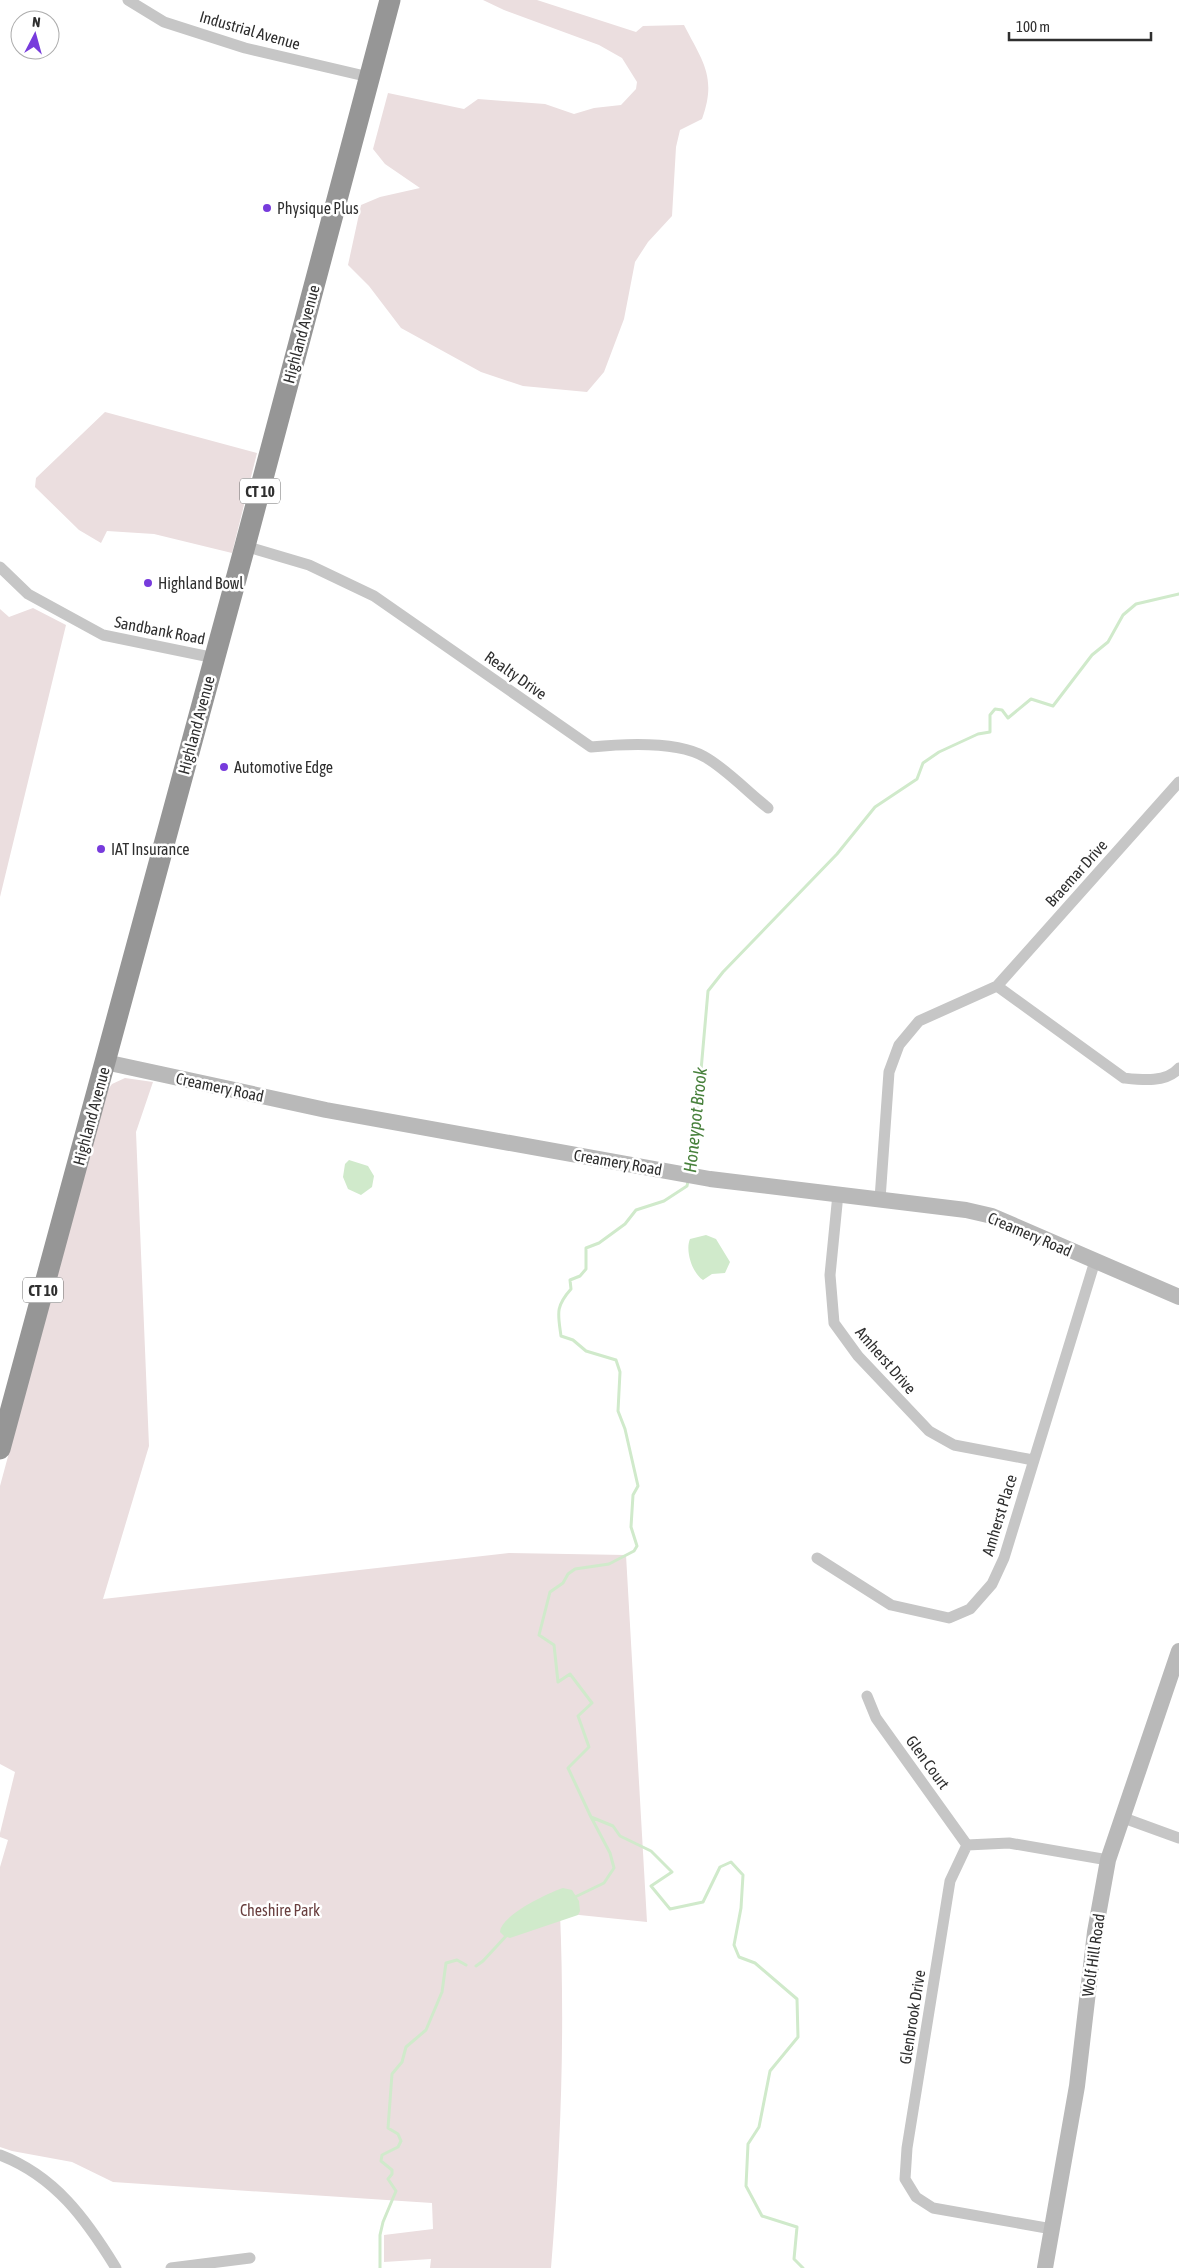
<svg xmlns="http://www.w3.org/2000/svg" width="1179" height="2268" viewBox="0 0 1179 2268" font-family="'Asap Condensed',sans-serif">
  <rect width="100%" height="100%" fill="#fff"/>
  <path fill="#ebdedf" d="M483,0H537L636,32L643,26L684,25C703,62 717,77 702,119L680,130L676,147L672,216L648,242L635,262L624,319L604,372L587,392L523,386L481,372L401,328L369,286L348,265L361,205L380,197L420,188L385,164L373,149L388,93L464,109L478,99L545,104L574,114L594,108L621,105L636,89L637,82L622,58L599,45L504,10Z
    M105,412L257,453L232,553L154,534L107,531L101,543L79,530L35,487L36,478Z
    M33,608L66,625L0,897V609L9,617Z
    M125,1078L153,1082L136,1132L149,1446L103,1599L509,1553L626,1555L647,1922L560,1913C565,2031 561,2150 551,2268H430L431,2259L384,2262V2235L433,2229L432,2203L113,2182L72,2162L12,2151L0,2147V1867L8,1840L0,1837V1833L15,1772L0,1764V1486L107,1091L112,1084Z"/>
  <path fill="#d0eacb" d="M349,1160L368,1166L374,1176L372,1187L361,1195L348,1189L343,1177L345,1164Z
    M706,1235L716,1239L730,1262L725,1273L712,1274L703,1280C692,1273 685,1250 690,1239Z
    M563,1888L572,1890L579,1901L580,1911L578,1915L510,1938L504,1936L500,1932C501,1915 548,1893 563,1888Z"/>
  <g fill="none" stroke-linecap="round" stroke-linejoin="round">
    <path stroke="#d0eacb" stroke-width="3" d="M690,1170L694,1150L708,991L723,972L837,854L875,807L917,779L923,763L939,752L978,734L990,732V715L995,709L1002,710L1008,718L1031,699L1053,706L1092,655L1108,642L1123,615L1136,604L1179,594
      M688,1181L687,1186L664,1201L636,1210L625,1224L599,1243L586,1248V1269L580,1276L570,1280L571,1289C555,1307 558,1314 561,1336L573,1340L586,1351L616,1360L620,1372L618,1411L625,1429L638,1486L633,1495L631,1527L637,1546L634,1551L609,1564L575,1569L568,1574L563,1583L550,1592L539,1635L554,1645L558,1682L570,1674L592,1703L578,1716L589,1747L568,1768L591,1817L613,1826L620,1836L651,1851L672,1872L651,1886L670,1909L703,1902L720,1867L731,1862L743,1875L741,1908L734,1945L739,1957L755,1963L797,1999L798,2037L770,2071L759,2127L748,2144L746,2186L762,2216L797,2227L794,2259L803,2268
      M573,1898L604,1883L614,1868L610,1853L591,1817
      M476,1966L483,1961L507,1935
      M380,2268V2235L383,2222L396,2191L388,2179L392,2174V2170L381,2161L382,2155L398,2147L401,2141L398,2134L388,2128L392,2074L402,2062L406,2047L426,2030L442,1992L446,1963L457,1960L466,1965"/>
    <path stroke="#c6c6c6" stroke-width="11" d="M128,0L164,22L245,48L369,77
      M245,546L309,565L374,596L591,747C622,744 678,741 705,757C725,768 749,793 768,808
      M0,567L28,594L103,635L215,658
      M1179,782L997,986L1124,1078C1142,1080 1166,1083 1179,1068
      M838,1194L830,1275L834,1323L858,1356L929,1431L954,1445L1033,1460
      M880,1199L889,1072L899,1045L919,1021L997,986
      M817,1558L891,1605L949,1618L970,1609L992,1584L1004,1558L1095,1261
      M867,1696L876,1718L967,1845
      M1121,1817L1179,1838
      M967,1845L950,1881L907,2148L905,2179L916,2197L933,2208L1052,2229
      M967,1845L1009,1843L1108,1860
      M0,2155C55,2176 86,2219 116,2268
      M171,2268L250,2258"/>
    <path stroke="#b9b9b9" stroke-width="16" d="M105,1062L326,1110L710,1179L966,1210L992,1216L1179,1297
      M1045,2268L1077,2086L1095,1932L1108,1860L1179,1651"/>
    <path stroke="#969696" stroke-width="21" d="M0,1449L245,546L390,0"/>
  </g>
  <g fill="#773bdc" stroke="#fff" stroke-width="2">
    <circle cx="267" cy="208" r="5"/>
    <circle cx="148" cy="583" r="5"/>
    <circle cx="224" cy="767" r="5"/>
    <circle cx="101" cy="849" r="5"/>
  </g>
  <g text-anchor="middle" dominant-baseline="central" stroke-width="5" stroke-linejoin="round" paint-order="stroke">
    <g fill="#fff" stroke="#6d6d6d" stroke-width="1">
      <rect x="240" y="478.5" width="40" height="25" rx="4"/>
      <rect x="23" y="1277.5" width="40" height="25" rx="4"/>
    </g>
    <g font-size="15" font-weight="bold" fill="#2f2f2f">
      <text x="260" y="491">CT 10</text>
      <text x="43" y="1290">CT 10</text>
    </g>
    <g font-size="16" fill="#2f2f2f" stroke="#fff">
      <text transform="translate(250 30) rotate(16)">Industrial Avenue</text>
      <text transform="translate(301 334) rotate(-75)">Highland Avenue</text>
      <text transform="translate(160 630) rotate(11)">Sandbank Road</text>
      <text transform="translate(516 675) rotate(35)">Realty Drive</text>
      <text transform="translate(196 725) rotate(-75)">Highland Avenue</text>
      <text transform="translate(1076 873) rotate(-48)">Braemar Drive</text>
      <text transform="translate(220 1087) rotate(12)">Creamery Road</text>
      <text transform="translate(91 1116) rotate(-75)">Highland Avenue</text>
      <text transform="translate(618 1162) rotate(10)">Creamery Road</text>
      <text transform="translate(1030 1234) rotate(23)">Creamery Road</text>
      <text transform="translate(886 1360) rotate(49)">Amherst Drive</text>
      <text transform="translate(999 1515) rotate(-73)">Amherst Place</text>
      <text transform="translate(928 1762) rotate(54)">Glen Court</text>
      <text transform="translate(1093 1955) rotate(-82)">Wolf Hill Road</text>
      <text transform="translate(912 2017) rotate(-81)">Glenbrook Drive</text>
    </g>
    <g font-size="16" fill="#2f2f2f" stroke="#fff" text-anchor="start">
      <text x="277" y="208">Physique Plus</text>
      <text x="158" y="583">Highland Bowl</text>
      <text x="234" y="767">Automotive Edge</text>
      <text x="111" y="849">IAT Insurance</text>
    </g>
    <g font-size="16" fill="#693f3f" stroke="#fff">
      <text x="280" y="1910">Cheshire Park</text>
    </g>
    <g font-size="18" font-style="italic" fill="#48813c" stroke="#fff">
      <text transform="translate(695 1120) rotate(-84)">Honeypot Brook</text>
    </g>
  </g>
  <g transform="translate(35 35) rotate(6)"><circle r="24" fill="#ffffff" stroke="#acacac"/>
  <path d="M0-4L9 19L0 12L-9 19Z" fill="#773bdc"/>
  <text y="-8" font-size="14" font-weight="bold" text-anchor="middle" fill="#2f2f2f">N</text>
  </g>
  <path d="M1009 32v8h142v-8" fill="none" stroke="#2f2f2f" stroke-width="2.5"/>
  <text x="1016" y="32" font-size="15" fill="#2f2f2f" stroke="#ffffff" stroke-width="4" paint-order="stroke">100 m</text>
</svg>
